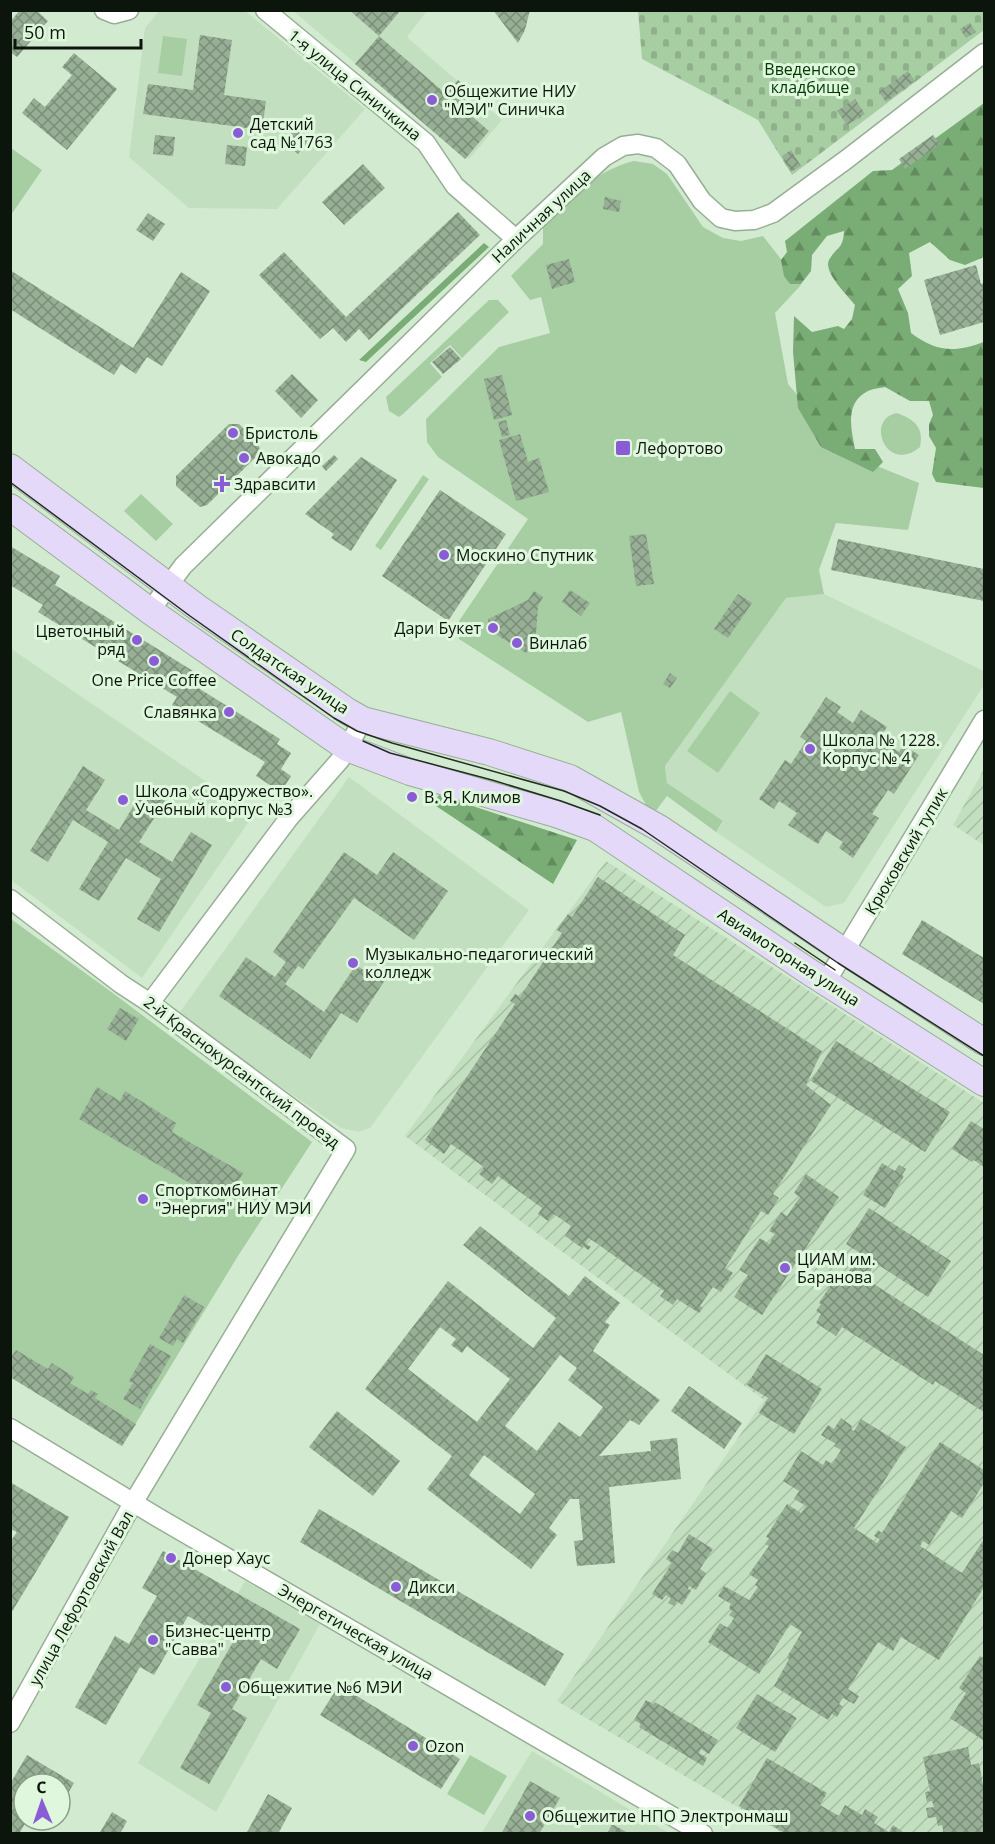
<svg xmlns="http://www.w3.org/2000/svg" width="995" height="1844" viewBox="0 0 995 1844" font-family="'Open Sans',sans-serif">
  <defs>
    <pattern id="industrial-furrows" width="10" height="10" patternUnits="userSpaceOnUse" patternTransform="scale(1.5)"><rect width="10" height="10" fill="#c2e0bf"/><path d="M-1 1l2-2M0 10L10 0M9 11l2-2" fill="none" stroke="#a6bfa3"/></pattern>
    <pattern id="forest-firs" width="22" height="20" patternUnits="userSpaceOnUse" patternTransform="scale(1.5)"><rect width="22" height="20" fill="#79ad75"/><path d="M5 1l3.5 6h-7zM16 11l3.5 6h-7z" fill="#628c5e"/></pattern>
    <pattern id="cemetery-stones" width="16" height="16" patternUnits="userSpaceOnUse" patternTransform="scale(1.5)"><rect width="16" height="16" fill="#a7cea3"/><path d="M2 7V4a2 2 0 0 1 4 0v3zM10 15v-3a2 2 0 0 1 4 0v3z" fill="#8fb08b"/></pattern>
    <pattern id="building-cross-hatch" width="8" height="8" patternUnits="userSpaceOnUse" patternTransform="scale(1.5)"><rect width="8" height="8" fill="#97af95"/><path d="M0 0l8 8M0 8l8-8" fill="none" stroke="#7a8d78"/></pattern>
  </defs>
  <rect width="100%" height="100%" fill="#d2ebd0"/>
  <path fill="#c2e0bf" d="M159,11H245L365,109L277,209L189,208L129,157L145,28Z
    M293,11H427L407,37L502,120L469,159Z
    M824,594L984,671V685L844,903L826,907L716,832L723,822L667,783L665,766L786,598Z
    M10,648L254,814L142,978L11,880Z
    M349,777L529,910L370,1128L359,1132L341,1128L177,1016Z
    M245,1581L320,1624L216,1812L138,1763Z
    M532,1751L669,1833L481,1834Z"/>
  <path fill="url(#industrial-furrows)" d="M984,769V845L953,825Z
    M606,861L984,1103V1833H782L557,1701L764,1400L405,1136Z"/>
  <path fill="#a7cea3" d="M163,36L187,39L182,76L158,73Z
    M11,148L42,170L11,215H10Z
    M634,161L653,164L667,174L703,227L723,238L741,241L763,236L801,285L775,313L788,384L847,454L919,483L908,530L836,523L819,570L824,594L786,598L665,766L667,783L723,821L716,832L667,796L652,816L639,792L621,712L588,722L459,639V621L528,519L438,457L427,442L426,419L499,347L550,333L541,297L530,300L511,276L543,244V227C572,199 593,171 634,161Z
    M489,300H498L509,312L462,358L450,345L430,363L442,377L403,414L399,417L389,411L386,397Z
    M897,413C915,420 924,427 920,447C887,475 864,419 897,413Z
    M423,475L429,479L381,550L375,546Z
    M141,494L173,524L156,541L124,511Z
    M730,691L760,713L718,773L687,751Z
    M11,919L114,994L312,1142L238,1256L122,1446L11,1377Z
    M470,1755L507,1776L484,1815L447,1794Z"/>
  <path fill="url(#forest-firs)" d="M984,103V257L965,265L950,260L930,242L909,253L912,276L898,289L908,313L911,333C937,352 954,353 984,342V488L936,482L932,474L936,448L929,436V424L933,415L929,401H910L885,387C880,388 871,389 866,392C845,404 851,429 855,449H875L883,462L873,472L821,447L798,408L793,352L794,316L812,332L838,326L844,329L852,319L855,305C847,295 823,272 829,260C837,246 843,250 844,231L827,236L812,255L811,271L801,284H790L784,276L781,260L787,252L785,241L873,171L892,170Z
    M484,243L489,247L366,362L359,360Z
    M439,795L577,840L553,884L433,804Z"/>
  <path fill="url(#cemetery-stones)" d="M638,11H984V30L792,175L758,120L642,59Z"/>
  <path fill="url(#building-cross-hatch)" fill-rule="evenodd" d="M20,10H36L48,21L17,57L10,52V22Z
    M349,10H401L379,36Z
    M493,10H530L525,30L518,43Z
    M970,23L976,32L966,38L960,29Z
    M200,35L232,40L224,95L266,101L262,130L143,114L148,84L193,90Z
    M379,36L446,94L458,80L472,92L460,106L489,131L465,159L355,64Z
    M74,53L117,89L67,150L22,113L34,98L45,107L72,75L62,67Z
    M908,71L915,81L886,102L879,92Z
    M855,99L865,114L847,125L837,111Z
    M298,126L312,139L298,154L284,141Z
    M155,135L175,137L173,156L153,154Z
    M933,135L940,144L905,169L899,159Z
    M227,145L247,147L245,166L225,164Z
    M791,150L801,166L791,172L782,156Z
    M363,164L385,188L344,225L322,202Z
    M605,197L621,201L619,212L603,209Z
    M458,212L480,235L369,340L359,329L346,342L333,328L320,339L259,275L284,252L346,317Z
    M148,213L165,224L153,241L136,230Z
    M569,259L575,282L552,289L546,265Z
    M976,265L981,284L984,283V322L940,335L924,280Z
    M10,270L133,348L181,272L210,291L162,366L147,357L136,374L121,364L114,375L10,309Z
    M450,347L461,359L443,374L432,362Z
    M292,374L318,400L301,418L275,391Z
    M502,375L512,415L494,420L484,379Z
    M506,420L510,435L502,437L498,422Z
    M229,424H239L246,431L259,445L260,453L207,505L200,507L176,486V476Z
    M520,434L528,462L539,458L549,492L516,501L499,440Z
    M334,455L338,459L326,471L322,466Z
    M361,457L397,480L351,551L331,538L334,534L305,514Z
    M440,490L506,534L448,621L382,576Z
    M646,534L654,584L636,586L629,536Z
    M838,539L984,569V601L831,570Z
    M10,546L60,576L55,585L193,671L187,681L280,739L277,744L291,753L281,769L291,776L281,792L256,776L265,762L172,705L177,697L38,612L43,605L10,585Z
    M570,590L590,603L581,616L562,602Z
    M534,591L543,597L538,606L535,647L526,653L489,630L488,619L528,600Z
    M738,594L752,603L728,638L714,629Z
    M670,673L677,678L670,688L663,684Z
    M826,697L841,707L837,712L853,723L861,710L887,727L879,739L899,752L903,745L919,755L894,794L888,790L872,814L879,818L853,858L839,848L843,842L826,831L818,844L788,825L797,813L779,801L774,809L759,799L785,760L791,764L806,741L800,737Z
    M83,766L105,780L86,810L119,830L144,788L165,801L139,842L172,862L191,832L212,845L159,932L137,919L161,879L126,858L99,901L79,889L108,842L73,820L48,862L30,851Z
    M344,852L377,875L393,852L448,891L414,940L354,898L303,969L298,966L285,984L324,1012L356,965L368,973L372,967L387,977L357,1023L341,1013L310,1059L219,996L246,957L275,977L286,962L273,952Z
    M598,877L685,935L673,955L822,1051L806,1085L831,1105L773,1194L779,1198L768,1215L761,1211L725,1268L733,1273L721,1292L713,1287L700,1306L703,1308L699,1313L677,1299L673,1305L660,1296L664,1291L589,1238L585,1243L591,1247L588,1250L583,1246L582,1248L565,1236L571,1226L554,1214L548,1221L538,1214L542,1208L498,1176L492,1184L479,1174L484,1167L451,1144L444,1154L425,1140L515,1004L510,1001L515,994L520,997L562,933L557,930L568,914L572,917Z
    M922,920L984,958V1004L902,954Z
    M120,1008L139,1019L126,1041L107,1029Z
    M836,1041L950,1112L925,1152L811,1081Z
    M97,1087L120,1101L125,1091L176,1123L172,1132L243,1173L226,1204L79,1119Z
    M971,1121L984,1129V1167L974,1160L972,1162L952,1149Z
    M882,1163L895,1171L899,1165L906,1169L902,1175L904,1176L885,1208L863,1195Z
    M806,1174L839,1197L762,1315L734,1297L748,1275L739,1270L760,1238L769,1244L775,1234L769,1231L781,1212L787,1216L800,1197L794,1193Z
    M869,1208L951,1261L928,1297L846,1244Z
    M480,1226L569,1296L585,1276L620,1303L605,1322L610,1325L593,1351L660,1400L639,1425L630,1420L599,1456L651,1451L650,1441L677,1438L681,1479L609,1487L615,1563L577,1566L574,1541L583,1540L579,1499H570L549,1528L557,1535L531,1569L427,1489L452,1456L365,1389L448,1281L533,1348L556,1318L463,1245ZM440,1327L456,1339L451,1345L462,1353L467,1346L510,1379L477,1422L408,1369ZM560,1355L577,1368L568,1380L603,1407L580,1437L559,1422L537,1451L505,1426ZM484,1455L535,1494L520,1514L469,1475Z
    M857,1259L872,1269L866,1279L984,1355V1412L935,1381L933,1385L842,1327L836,1336L816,1323L821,1314L816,1311L821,1304L819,1303L837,1275L843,1280Z
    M184,1295L204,1307L183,1343L177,1339L173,1346L159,1338Z
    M150,1344L171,1356L140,1409L123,1399L133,1383L129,1381Z
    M16,1350L48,1369L52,1363L74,1377L70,1383L88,1394L91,1390L98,1394L95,1398L136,1424L122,1446L10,1377V1359Z
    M766,1354L822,1389L794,1434L759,1413L768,1398L747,1385Z
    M689,1386L742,1423L724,1449L671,1411Z
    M337,1411L400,1461L373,1496L309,1447Z
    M841,1418L852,1426L851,1429L854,1431L861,1419L906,1447L854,1528L877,1543L880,1539L874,1536L878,1530L882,1533L940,1442L984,1470V1483L962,1518L951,1511L929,1545L923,1541L920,1546L962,1573L984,1539V1587L939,1660L901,1637L893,1651L878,1642L848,1689L859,1696L854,1704L843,1698L839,1704L843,1707L837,1717L832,1714L828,1720L774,1686L789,1659L787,1657L802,1632L790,1624L759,1674L708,1642L720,1623L728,1628L734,1618L729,1615L732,1611L729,1608L731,1604L718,1596L724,1586L749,1600L758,1587L755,1585L758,1580L749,1574L769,1546L765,1544L769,1538L766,1537L787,1504L801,1513L806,1506L794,1499L799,1491L783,1481L801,1451L823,1465L826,1460L832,1464L841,1450L834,1446L836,1444L821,1435L828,1425L834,1429Z
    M10,1482L69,1517L10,1615V1542L17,1532L10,1529Z
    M319,1509L564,1654L545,1686L300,1542Z
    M689,1534L713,1549L700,1569L706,1573L696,1590L689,1586L688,1589L691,1591L682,1605L677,1601L674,1606L668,1603L671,1598L666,1595L662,1600L652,1594L672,1563L666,1559L672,1550L678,1553Z
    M163,1551L300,1629L277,1669L261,1659L232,1709L247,1718L209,1784L180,1768L211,1713L197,1705L233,1642L214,1631L188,1616L154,1675L140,1667L106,1725L75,1707L115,1636L129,1644L157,1596L142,1588Z
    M980,1656L984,1659V1741L950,1718L966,1693L959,1688Z
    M339,1685L460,1759L441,1789L320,1715Z
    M757,1694L797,1718L775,1752L736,1728Z
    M646,1700L653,1704L655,1702L718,1740L709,1754L701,1749L699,1753L707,1758L703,1766L639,1727L641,1724L634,1720Z
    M968,1747L971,1765L979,1763L984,1790V1834H944L942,1825L938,1826L936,1817L928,1818L926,1808L934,1807L932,1801L927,1802L925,1792L930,1791L923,1757Z
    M27,1755L74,1783L60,1807V1784H24V1820H27L19,1834H10V1784Z
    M767,1758L827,1793L820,1805L839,1816L845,1805L862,1815L865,1809L878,1817L874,1823L889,1832L893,1825L906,1834H786L739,1806Z
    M530,1781L560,1798L539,1834H501Z
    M268,1794L292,1808L278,1834H246Z
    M112,1812L127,1821L120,1834H99Z
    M612,1824L630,1834H607Z"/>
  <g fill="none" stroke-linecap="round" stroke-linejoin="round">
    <defs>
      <path id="street" d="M104,10L114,14L129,10
        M265,10L426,143L455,186L516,239
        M150,611L183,566L516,239L604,157L623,146L638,144L656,148L677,164L702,201L721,218L735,221L754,220L773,213L847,159L984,53
        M10,899L121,984L150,1003L346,1149L133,1503L10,1723
        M826,982L984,720
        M150,1003L289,818L340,760L363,720
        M10,1428L157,1517L703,1834"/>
      <path id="secondary" d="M10,467L198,608L347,711L363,720L489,752L570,778L659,828L845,952L984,1042
        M10,507L150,611L347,748L410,772L556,814L595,828L811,973L984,1083"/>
    </defs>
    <use href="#street" stroke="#96ae94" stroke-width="21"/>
    <use href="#secondary" stroke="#96ae94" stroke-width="28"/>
    <use href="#street" stroke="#fff" stroke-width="18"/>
    <use href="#secondary" stroke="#e4d9f8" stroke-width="26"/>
    <path stroke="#222d21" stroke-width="1.5" d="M10,482L190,616L334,718L357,731L392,743L564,791L600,806L642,829L838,963L984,1056
      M363,741L390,753L492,780L561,801L600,815
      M795,943L835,970"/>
  </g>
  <g fill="#8a5cd5" stroke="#dff8dd" stroke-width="2">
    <circle cx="432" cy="100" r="6"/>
    <circle cx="238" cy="133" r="6"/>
    <circle cx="233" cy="433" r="6"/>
    <rect x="615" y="440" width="16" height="16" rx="3"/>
    <circle cx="244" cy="458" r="6"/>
    <path d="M219 475h6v6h6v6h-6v6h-6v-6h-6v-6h6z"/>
    <circle cx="444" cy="555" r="6"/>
    <circle cx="493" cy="628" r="6"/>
    <circle cx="137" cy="640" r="6"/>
    <circle cx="517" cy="643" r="6"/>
    <circle cx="154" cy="661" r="6"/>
    <circle cx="229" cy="712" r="6"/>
    <circle cx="810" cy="749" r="6"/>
    <circle cx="412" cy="797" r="6"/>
    <circle cx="123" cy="800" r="6"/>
    <circle cx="353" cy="963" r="6"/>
    <circle cx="143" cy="1199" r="6"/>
    <circle cx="785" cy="1268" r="6"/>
    <circle cx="171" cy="1558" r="6"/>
    <circle cx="396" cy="1587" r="6"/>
    <circle cx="153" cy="1640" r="6"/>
    <circle cx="226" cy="1687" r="6"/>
    <circle cx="413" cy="1746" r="6"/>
    <circle cx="530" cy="1816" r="6"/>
  </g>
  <g text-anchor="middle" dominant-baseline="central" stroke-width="6" stroke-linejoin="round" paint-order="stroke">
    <g font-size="16" fill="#003700" stroke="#dff8dd">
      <text x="810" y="69">Введенское<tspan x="810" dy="18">кладбище</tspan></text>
    </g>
    <g font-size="16" fill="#0c150b" stroke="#dff8dd">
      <text transform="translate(355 85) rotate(39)">1-я улица Синичкина</text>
      <text transform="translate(541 216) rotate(-43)">Наличная улица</text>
      <text transform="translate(290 671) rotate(34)">Солдатская улица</text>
      <text transform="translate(906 851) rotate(-59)">Крюковский тупик</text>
      <text transform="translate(789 957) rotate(33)">Авиамоторная улица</text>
      <text transform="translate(242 1072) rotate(37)">2-й Краснокурсантский проезд</text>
      <text transform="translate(81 1598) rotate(-61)">улица Лефортовский Вал</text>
      <text transform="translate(356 1632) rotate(30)">Энергетическая улица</text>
    </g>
    <g font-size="16" fill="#0c150b" stroke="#dff8dd" text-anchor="start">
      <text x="444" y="91">Общежитие НИУ<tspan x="444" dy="18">"МЭИ" Синичка</tspan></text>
      <text x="250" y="124">Детский<tspan x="250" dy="18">сад №1763</tspan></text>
      <text x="245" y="433">Бристоль</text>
      <text x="636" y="448">Лефортово</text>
      <text x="256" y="458">Авокадо</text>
      <text x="234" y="484">Здравсити</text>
      <text x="456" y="555">Москино Спутник</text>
      <text x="481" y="628" text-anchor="end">Дари Букет</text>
      <text x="125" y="631" text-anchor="end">Цветочный<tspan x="125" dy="18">ряд</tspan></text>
      <text x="529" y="643">Винлаб</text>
      <text x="154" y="680" text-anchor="middle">One Price Coffee</text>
      <text x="217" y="712" text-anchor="end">Славянка</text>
      <text x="822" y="740">Школа № 1228.<tspan x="822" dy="18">Корпус № 4</tspan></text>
      <text x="135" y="791">Школа «Содружество».<tspan x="135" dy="18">Учебный корпус №3</tspan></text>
      <text x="424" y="797">В. Я. Климов</text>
      <text x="365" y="954">Музыкально-педагогический<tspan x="365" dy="18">колледж</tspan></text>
      <text x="155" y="1190">Спорткомбинат<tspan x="155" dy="18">"Энергия" НИУ МЭИ</tspan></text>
      <text x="797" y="1259">ЦИАМ им.<tspan x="797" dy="18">Баранова</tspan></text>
      <text x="183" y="1558">Донер Хаус</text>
      <text x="408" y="1587">Дикси</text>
      <text x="165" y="1631">Бизнес-центр<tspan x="165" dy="18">"Савва"</tspan></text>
      <text x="238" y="1687">Общежитие №6 МЭИ</text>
      <text x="425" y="1746">Ozon</text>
      <text x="542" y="1816">Общежитие НПО Электронмаш</text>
    </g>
  </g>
  <rect width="995" height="1844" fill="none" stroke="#0c150b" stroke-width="24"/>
  <g transform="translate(42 1802) rotate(358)"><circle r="28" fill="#dff8dd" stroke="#8b9d89" stroke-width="1.5"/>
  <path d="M0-4.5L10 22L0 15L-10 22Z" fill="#8a5cd5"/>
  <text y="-9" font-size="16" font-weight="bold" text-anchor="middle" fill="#0c150b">С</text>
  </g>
  <path d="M15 39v9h126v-9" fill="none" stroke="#0c150b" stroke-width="3"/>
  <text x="24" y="39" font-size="18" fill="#0c150b" stroke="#dff8dd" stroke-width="4.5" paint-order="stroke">50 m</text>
</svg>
